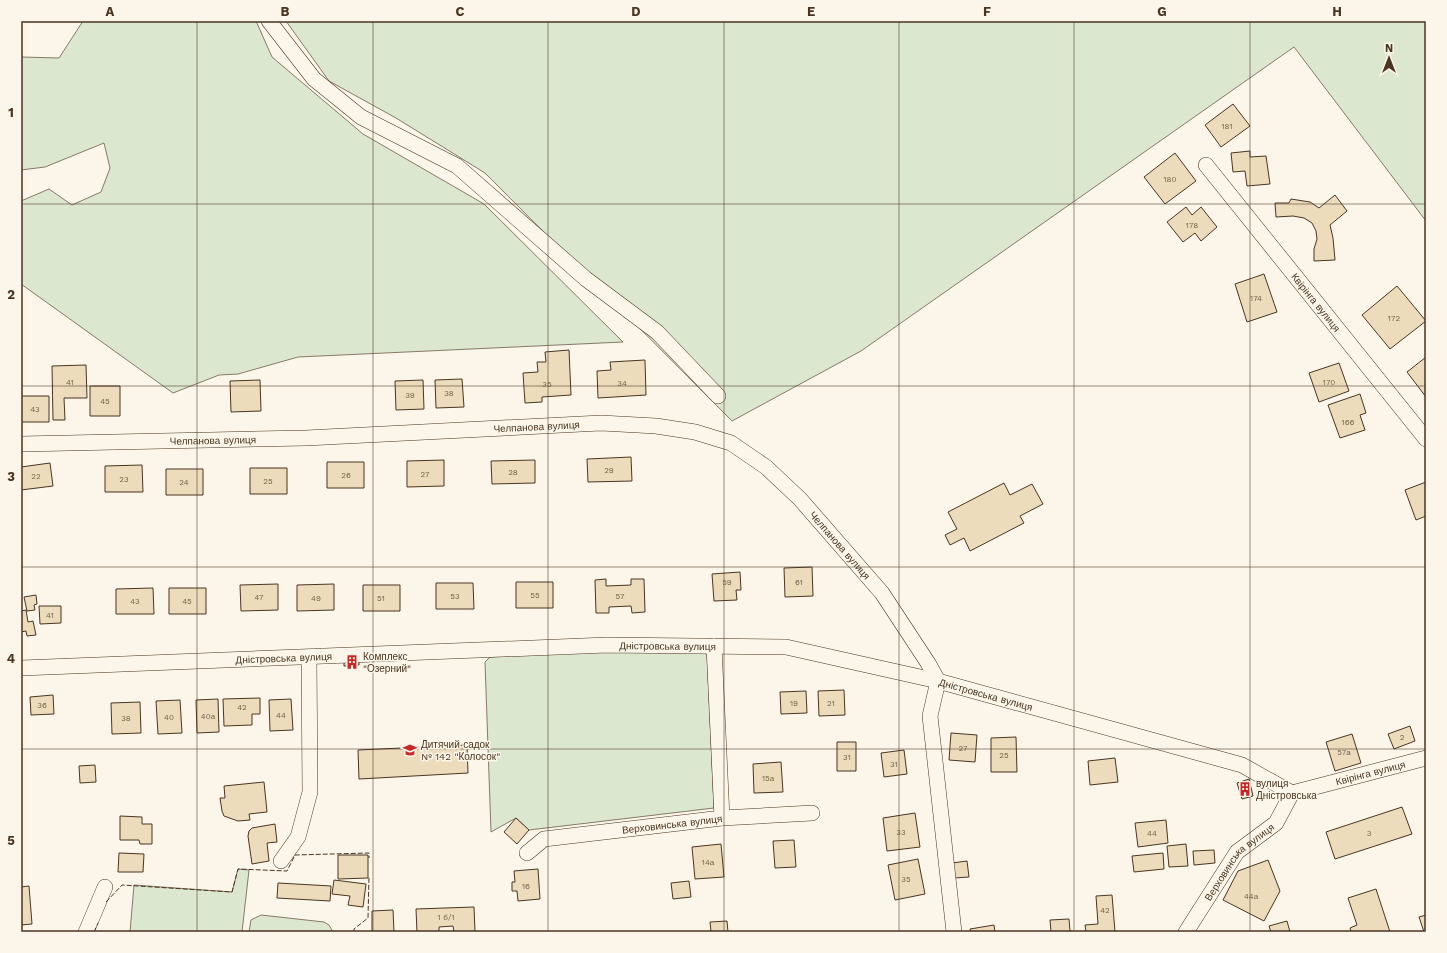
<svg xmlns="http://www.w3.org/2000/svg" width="1447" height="953" viewBox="0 0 1447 953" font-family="'Work Sans',sans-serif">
  <rect width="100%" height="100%" fill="#fbf6e9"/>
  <path fill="#dce7d0" stroke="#887966" d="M83,21H256L272,57L363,134L484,204L623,342L298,357L238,374L219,375L173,393L21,284V201L49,189L72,205L101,192L110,168L104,143L45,167L21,170V57L59,58Z
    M286,21H1426V221L1294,47L861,351L732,421L485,173L396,118L329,81Z
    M608,651L707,652L714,808L529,830L516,818L491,832L485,662L490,657Z
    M238,869L249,870L242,932H130L134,885L232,892Z
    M261,915L324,922L329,925L333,932H249L251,920Z"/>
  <path fill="#ecdcbc" stroke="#4a3520" d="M1233,104L1250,126L1221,147L1205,125Z
    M1250,151V157L1266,156L1270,184L1247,186L1245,171L1233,172L1231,153Z
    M1175,153L1196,181L1165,204L1144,177Z
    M1335,195L1347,211L1330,225L1333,238L1335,260L1314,261V249L1317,239L1316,231L1312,223L1304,218L1293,216L1276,217L1275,203H1289L1291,199L1310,202L1319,208Z
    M1186,207L1192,215L1201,207L1217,227L1201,241L1195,233L1183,242L1167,222Z
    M1264,274L1277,312L1247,322L1235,284Z
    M1397,286L1426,321L1390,349L1362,315Z
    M569,350L571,395L542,397V402L525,403L523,373L538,372L537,362H546L545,352Z
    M1426,357V397L1407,372Z
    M645,360L646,395L598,398L597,371L611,370L610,362Z
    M1339,363L1349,391L1319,402L1309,373Z
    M86,365L87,398H64L65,420H53L52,366Z
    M462,379L464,407L436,408L435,380Z
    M260,380L261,411L231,412L230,381Z
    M423,380L424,409L396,410L395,381Z
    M90,386H120V416H90Z
    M1360,394L1366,413L1360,415L1365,430L1340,438L1328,405Z
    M21,396H49V422H21Z
    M631,457L632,481L588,482L587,459Z
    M444,460V486L407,487V461Z
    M535,460V483L492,484L491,461Z
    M327,462H364V488H327Z
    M50,463L53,486L21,490V467Z
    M142,465L143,492H105V466Z
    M250,468H287V494H250Z
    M166,469H203V495H166Z
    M1426,482V516L1416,520L1405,490Z
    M1004,483L1010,495L1032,484L1043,504L1020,516L1024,523L970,551L964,538L950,545L945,535L957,529L948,512Z
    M812,567L813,596L785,597L784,568Z
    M740,572L741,590H736L737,600L714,601L712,574Z
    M606,579V586L631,585V579H644L645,612L632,613L631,606L609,607V613H596L595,580Z
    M516,582H553V608H516Z
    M436,583H473L474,609H436Z
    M278,584V610L241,611L240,585Z
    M334,584V610L297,611V585Z
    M363,585H400V611H363Z
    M153,588L154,614H116V589Z
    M169,588H206V614H169Z
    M36,595L37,604L34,605L35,610L27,611L24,597Z
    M39,606H61V623L40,624Z
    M26,610L28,622L33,621L36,635L27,636L26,631L21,632V611Z
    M344,659H359V665L344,666Z
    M844,690L845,715L819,716L818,691Z
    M806,691L807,713L781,714L780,692Z
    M53,695L54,714L31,715L30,697Z
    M260,698V714H252V725L224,726L223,699Z
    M218,699L219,732L197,733L196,700Z
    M291,699L293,730L270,731L269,700Z
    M180,700L182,733L158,734L156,701Z
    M140,702L141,733L112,734L111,703Z
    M1410,726L1415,741L1394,749L1388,734Z
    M951,733L977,735L975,762L949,760Z
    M1352,734L1361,763L1335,771L1326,742Z
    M1016,737L1017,772H991V738Z
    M837,742H856V771H837Z
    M467,745L468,773L359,779L358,750Z
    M904,750L907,774L884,777L881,753Z
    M1115,758L1118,782L1090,785L1088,761Z
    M781,762L783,792L754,793L753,764Z
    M95,765L96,782L80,783L79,766Z
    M1249,779L1253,796L1242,799L1237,783Z
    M264,782L267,812L249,814L250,820L238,821L224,816L222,811L220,798H225L224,786Z
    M1402,807L1412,834L1335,859L1326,832Z
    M915,813L920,847L887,851L883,818Z
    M120,816L142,817V824H152V844H140L139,840H120Z
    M516,818L529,830L517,844L504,832Z
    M1166,820L1168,843L1138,847L1135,823Z
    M275,824L277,842L267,843L269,861L252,864L248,836L249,831L252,828Z
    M794,840L796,867L775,868L773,841Z
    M721,844L724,877L695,879L692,847Z
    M1186,844L1188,866L1169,867L1167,846Z
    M1214,850L1215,863L1194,865L1193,851Z
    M119,853L144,854L143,872H118Z
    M1163,853L1164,869L1134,872L1132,856Z
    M338,855H368V878L338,879Z
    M918,859L925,894L895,900L888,865Z
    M1268,860L1280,891L1264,921L1223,900L1238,871Z
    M967,861L969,877L954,878L952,863Z
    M538,869L540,899L518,901L517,891H512V882H515L514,871Z
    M334,880L366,884L363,907L348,905L350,896L332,894Z
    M689,881L691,897L673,899L671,883Z
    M278,883L331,886L330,901L277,898Z
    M29,886L32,924L21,925V887Z
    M1376,889L1390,932H1351L1350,928L1357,925L1348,898Z
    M1112,895L1115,932H1086L1085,925L1098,924L1096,896Z
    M474,907L475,932H454L453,926L439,927V932H417L416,909Z
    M393,910L394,932H372V911Z
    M1426,915V932H1424L1419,917Z
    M1069,919L1070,931L1076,932H1047H1051L1050,920Z
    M727,921L728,932H711L710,922Z
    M1287,921L1290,932H1271L1269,926Z
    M994,925L995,932H971L970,929Z"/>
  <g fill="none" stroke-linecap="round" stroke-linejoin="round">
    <defs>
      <g id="minor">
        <path d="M269,21L314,79L361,117L457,166L586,279L657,332L718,396"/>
        <path id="s1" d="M1206,165L1426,439"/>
        <path id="s2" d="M21,444L306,438L601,423L656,426L695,432L731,443L766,467L800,499L882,593L928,663L938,681L930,716L954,932"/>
        <path id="s3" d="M21,668L607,645L786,647L938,681L1242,765L1292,793"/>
        <path id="s4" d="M1292,793L1426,758"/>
        <path d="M722,818L812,813"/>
        <path id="s5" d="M527,853L544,839L722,818L714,646"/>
        <path d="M281,861L298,837L310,792L309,657"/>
        <path d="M86,932L105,887"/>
        <path id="s6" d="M1186,932L1237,852L1276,823L1292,793"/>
      </g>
    </defs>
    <use href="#minor" stroke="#4a3520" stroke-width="16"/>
    <use href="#minor" stroke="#fbf6e9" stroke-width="15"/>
    <path stroke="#4a3520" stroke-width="1" stroke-dasharray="5 2" stroke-linecap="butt" d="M106,902L122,885L232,892L238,869L287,871L295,855L369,853V858
      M94,932L98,923
      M354,932V929L368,918L369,876"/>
  </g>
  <path fill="none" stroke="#4a3520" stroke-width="1" stroke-opacity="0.55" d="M197,21V932M373,21V932M548,21V932M724,21V932M899,21V932M1074,21V932M1250,21V932M21,204H1426M21,386H1426M21,567H1426M21,749H1426"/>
  <defs>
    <symbol id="building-bare" viewBox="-9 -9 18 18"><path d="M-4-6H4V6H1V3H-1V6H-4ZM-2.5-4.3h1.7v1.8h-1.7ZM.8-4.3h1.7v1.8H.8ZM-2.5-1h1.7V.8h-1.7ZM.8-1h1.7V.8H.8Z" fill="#c62828" stroke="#fbf6e9" stroke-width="2.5" paint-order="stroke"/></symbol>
    <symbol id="school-bare" viewBox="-9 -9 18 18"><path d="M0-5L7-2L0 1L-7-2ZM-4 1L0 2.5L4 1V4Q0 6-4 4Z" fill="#c62828" stroke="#fbf6e9" stroke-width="2.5" paint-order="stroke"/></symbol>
  </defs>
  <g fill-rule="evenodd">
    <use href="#building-bare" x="342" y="652" width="20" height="20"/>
    <use href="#school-bare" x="400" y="740" width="20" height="20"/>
    <use href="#building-bare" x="1235" y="779" width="20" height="20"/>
  </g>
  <g text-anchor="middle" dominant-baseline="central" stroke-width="3" stroke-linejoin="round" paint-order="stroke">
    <g font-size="8" fill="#725f47">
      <text x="1227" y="126">181</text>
      <text x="1170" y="179">180</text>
      <text x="1192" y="225">178</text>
      <text x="1256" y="298">174</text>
      <text x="1394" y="318">172</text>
      <text x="70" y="382">41</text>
      <text x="1329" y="382">170</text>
      <text x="622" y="383">34</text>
      <text x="547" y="384">35</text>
      <text x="449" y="393">38</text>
      <text x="410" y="395">39</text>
      <text x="105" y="401">45</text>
      <text x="35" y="409">43</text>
      <text x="1348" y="422">166</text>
      <text x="609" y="470">29</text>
      <text x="513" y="472">28</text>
      <text x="425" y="474">27</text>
      <text x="346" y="475">26</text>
      <text x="36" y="476">22</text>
      <text x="124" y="479">23</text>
      <text x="268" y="481">25</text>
      <text x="184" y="482">24</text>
      <text x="727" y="582">59</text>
      <text x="799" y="582">61</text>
      <text x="535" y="595">55</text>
      <text x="455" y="596">53</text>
      <text x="620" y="596">57</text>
      <text x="259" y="597">47</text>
      <text x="316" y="598">49</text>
      <text x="381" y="598">51</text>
      <text x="135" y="601">43</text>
      <text x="187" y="601">45</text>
      <text x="50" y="615">41</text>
      <text x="794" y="703">19</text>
      <text x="831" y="703">21</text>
      <text x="42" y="705">36</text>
      <text x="242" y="707">42</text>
      <text x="281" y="715">44</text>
      <text x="208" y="716">40а</text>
      <text x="169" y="717">40</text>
      <text x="126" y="718">38</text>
      <text x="1402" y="737">2</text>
      <text x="963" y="748">27</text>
      <text x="1344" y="752">57а</text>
      <text x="1004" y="755">25</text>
      <text x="847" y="757">31</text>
      <text x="894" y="764">31</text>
      <text x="768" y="778">15а</text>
      <text x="901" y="832">33</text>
      <text x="1152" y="833">44</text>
      <text x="1369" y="833">3</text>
      <text x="708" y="862">14а</text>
      <text x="906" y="879">35</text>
      <text x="526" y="886">16</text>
      <text x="1251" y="896">44а</text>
      <text x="1105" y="910">42</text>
      <text x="446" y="917">1 б/1</text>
    </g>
    <g font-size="10" fill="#4a3520" stroke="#fbf6e9">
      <text stroke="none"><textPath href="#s1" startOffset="176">Квірінга вулиця</textPath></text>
      <text stroke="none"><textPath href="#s2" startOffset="516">Челпанова вулиця</textPath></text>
      <text stroke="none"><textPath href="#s2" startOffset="192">Челпанова вулиця</textPath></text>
      <text stroke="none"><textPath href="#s2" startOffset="863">Челпанова вулиця</textPath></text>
      <text stroke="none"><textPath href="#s3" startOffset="647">Дністровська вулиця</textPath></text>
      <text stroke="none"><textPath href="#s3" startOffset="263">Дністровська вулиця</textPath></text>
      <text stroke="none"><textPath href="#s3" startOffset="971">Дністровська вулиця</textPath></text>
      <text stroke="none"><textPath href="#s4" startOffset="81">Квірінга вулиця</textPath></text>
      <text stroke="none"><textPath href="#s5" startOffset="151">Верховинська вулиця</textPath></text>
      <text stroke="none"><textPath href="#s6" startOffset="89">Верховинська вулиця</textPath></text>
    </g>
    <g font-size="10" fill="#4a3520" stroke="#fbf6e9" text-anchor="start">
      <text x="363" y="656">Комплекс<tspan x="363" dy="12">"Озерний"</tspan></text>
      <text x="421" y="744">Дитячий садок<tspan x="421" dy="12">№ 142 "Колосок"</tspan></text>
      <text x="1256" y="783">вулиця<tspan x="1256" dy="12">Дністровська</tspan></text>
    </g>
  </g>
  <rect width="1447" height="953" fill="none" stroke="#fbf6e9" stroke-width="44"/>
  <g transform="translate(1389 58)" stroke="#fbf6e9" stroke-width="3" paint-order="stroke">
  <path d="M0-3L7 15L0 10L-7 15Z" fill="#4a3520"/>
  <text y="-6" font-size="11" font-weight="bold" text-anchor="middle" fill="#4a3520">N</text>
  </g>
  <rect x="22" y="22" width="1403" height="909" fill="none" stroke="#4a3520" stroke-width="1.5"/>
  <g font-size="13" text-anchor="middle" font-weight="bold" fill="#4a3520">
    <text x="110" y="16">A</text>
    <text x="285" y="16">B</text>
    <text x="460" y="16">C</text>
    <text x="636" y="16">D</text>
    <text x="811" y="16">E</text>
    <text x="987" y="16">F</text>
    <text x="1162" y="16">G</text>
    <text x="1337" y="16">H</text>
    <text x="11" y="117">1</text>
    <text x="11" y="299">2</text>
    <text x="11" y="481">3</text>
    <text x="11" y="663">4</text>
    <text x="11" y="845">5</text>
  </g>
</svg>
